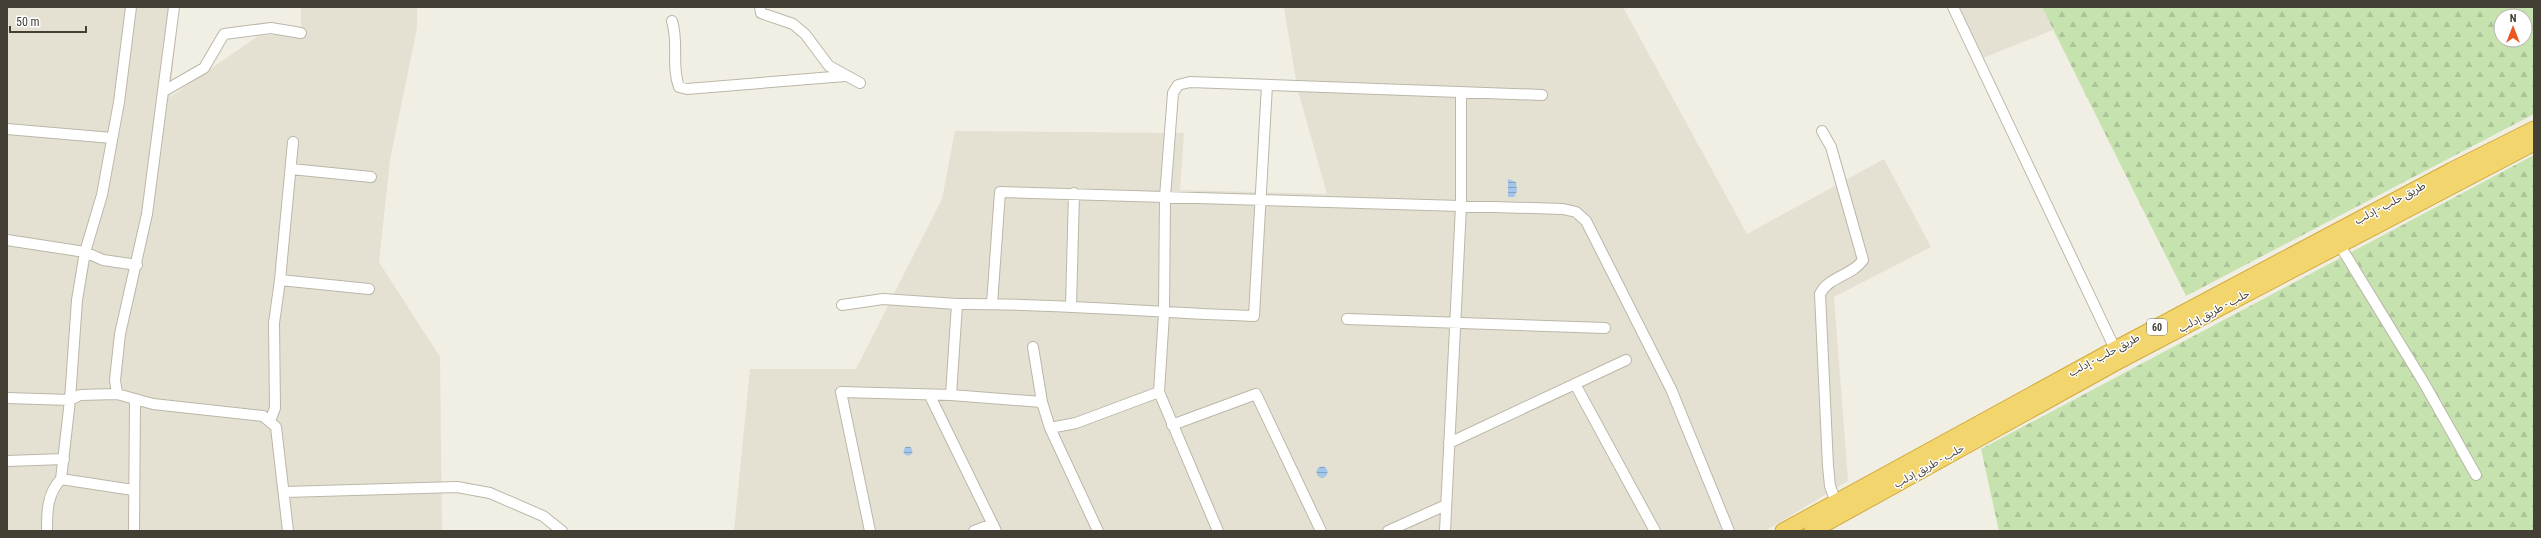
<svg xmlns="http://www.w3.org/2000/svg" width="2541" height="538" viewBox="0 0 2541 538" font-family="'Roboto Condensed','Noto Sans Arabic',sans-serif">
  <defs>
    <pattern id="forest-firs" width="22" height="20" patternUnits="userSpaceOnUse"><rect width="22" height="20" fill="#c6e3af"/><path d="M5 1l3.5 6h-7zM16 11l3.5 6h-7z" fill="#abc497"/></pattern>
    <pattern id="water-rules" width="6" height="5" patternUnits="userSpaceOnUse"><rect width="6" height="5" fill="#a4c6ea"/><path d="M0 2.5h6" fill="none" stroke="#87a2be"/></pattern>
  </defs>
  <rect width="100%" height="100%" fill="#f1eee4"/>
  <path fill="#e4e1d3" d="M7,7H179L170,97L258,36L301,33V7H417V28L390,160L379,262L440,357L442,531H7Z
    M1284,7H1623L1747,234L1884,159L1931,247L1834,297L1848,481L1765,531H734L750,369H856L942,199L955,131L1184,133L1180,190L1327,194L1297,87Z
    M1958,7H2043L2053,30L1978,60Z"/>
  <path fill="url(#forest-firs)" fill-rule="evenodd" d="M2042,7H2534V114L2186,296ZM2501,16H2525V40H2501Z
    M2534,155V531H1999L1981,449Z"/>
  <path fill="url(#water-rules)" d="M1508,179L1516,182L1517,191L1514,197H1508Z
    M903.5 451a4.5 4.5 0 1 1 9 0a4.5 4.5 0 1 1-9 0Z
    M1316.5 472a5.5 5.5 0 1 1 11 0a5.5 5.5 0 1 1-11 0Z"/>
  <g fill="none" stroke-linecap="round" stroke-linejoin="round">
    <defs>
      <path id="minor" d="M174,7L147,214L120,334L115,380L117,394L153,404L263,416L276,427L288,531
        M760,7L761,13L793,24L805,34L829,66L860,83
        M1953,7L2115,349
        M672,21C679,43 671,66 679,87L687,89L845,76
        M164,91L204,68L224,34L271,28L301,33
        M7,129L112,138
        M1822,131L1831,147L1863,260C1852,276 1829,276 1820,294L1828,466L1830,486L1838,508
        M291,169L371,177
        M7,240L85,252L103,260L137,265
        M2339,244L2424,383L2476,475
        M280,280L293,142
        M992,304L1000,192L1563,209L1576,212L1586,221L1671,389L1729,531
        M842,305L883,299L957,304
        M1071,306L1074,193
        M1347,319L1605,328
        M1033,347L1042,402L1050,428L1098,531
        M1575,384L1655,531
        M951,395L957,304C1056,303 1155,313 1254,316L1267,85
        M930,396L996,531
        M7,398L70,400L80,395L117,394
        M270,421L275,408L274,323L280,280L369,289
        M1172,425L1256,394L1321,531
        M1050,428L1076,423L1159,392
        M1449,443L1626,360
        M7,461L64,459
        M61,479L133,490
        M285,492L457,487L490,493L543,516L562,531
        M47,531C47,511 47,494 61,479L70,400L77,300L85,252L102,195L119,102L131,7
        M134,531L135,400
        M870,531L841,392L951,395L1042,402
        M974,531L993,524
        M1218,531L1159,392L1164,314L1165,197L1173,93L1178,85L1190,82L1542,95
        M1388,531L1446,505
        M1445,531L1461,206V93"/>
      <path id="highway" d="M1783,531L2115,349L2452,170L2534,129
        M1812,531L2119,361L2534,143"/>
    </defs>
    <use href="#minor" stroke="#bbb7a8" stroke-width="12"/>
    <use href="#highway" stroke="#d1ab3e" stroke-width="17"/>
    <use href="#minor" stroke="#fff" stroke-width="10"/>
    <use href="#highway" stroke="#f3d56d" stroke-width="15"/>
  </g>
  <g text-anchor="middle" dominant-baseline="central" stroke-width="3" stroke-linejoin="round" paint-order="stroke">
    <rect fill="#fff" stroke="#7b7972" stroke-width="1" x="2147" y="319" width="20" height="16" rx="3"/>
    <g font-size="10" font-weight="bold" fill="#433f35">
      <text x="2157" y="327">60</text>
    </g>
    <g font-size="11" fill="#433f35" stroke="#fff">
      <text transform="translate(2390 203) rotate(-28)">طريق حلب - إدلب</text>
      <text transform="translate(2214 311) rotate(-28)">حلب - طريق إدلب</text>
      <text transform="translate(2104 355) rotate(-28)">طريق حلب - إدلب</text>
      <text transform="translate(1929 466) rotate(-29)">حلب - طريق إدلب</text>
    </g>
  </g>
  <rect width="2541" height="538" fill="none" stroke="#433f35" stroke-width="16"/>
  <g transform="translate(2513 28)"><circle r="19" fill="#ffffff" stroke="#b4b2ae"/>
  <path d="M0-3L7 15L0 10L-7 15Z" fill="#ea5522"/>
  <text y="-6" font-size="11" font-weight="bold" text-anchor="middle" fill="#433f35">N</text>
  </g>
  <path d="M10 26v6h76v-6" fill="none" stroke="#433f35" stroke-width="2"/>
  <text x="16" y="26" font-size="12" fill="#433f35" stroke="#ffffff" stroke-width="3" paint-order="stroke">50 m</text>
</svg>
